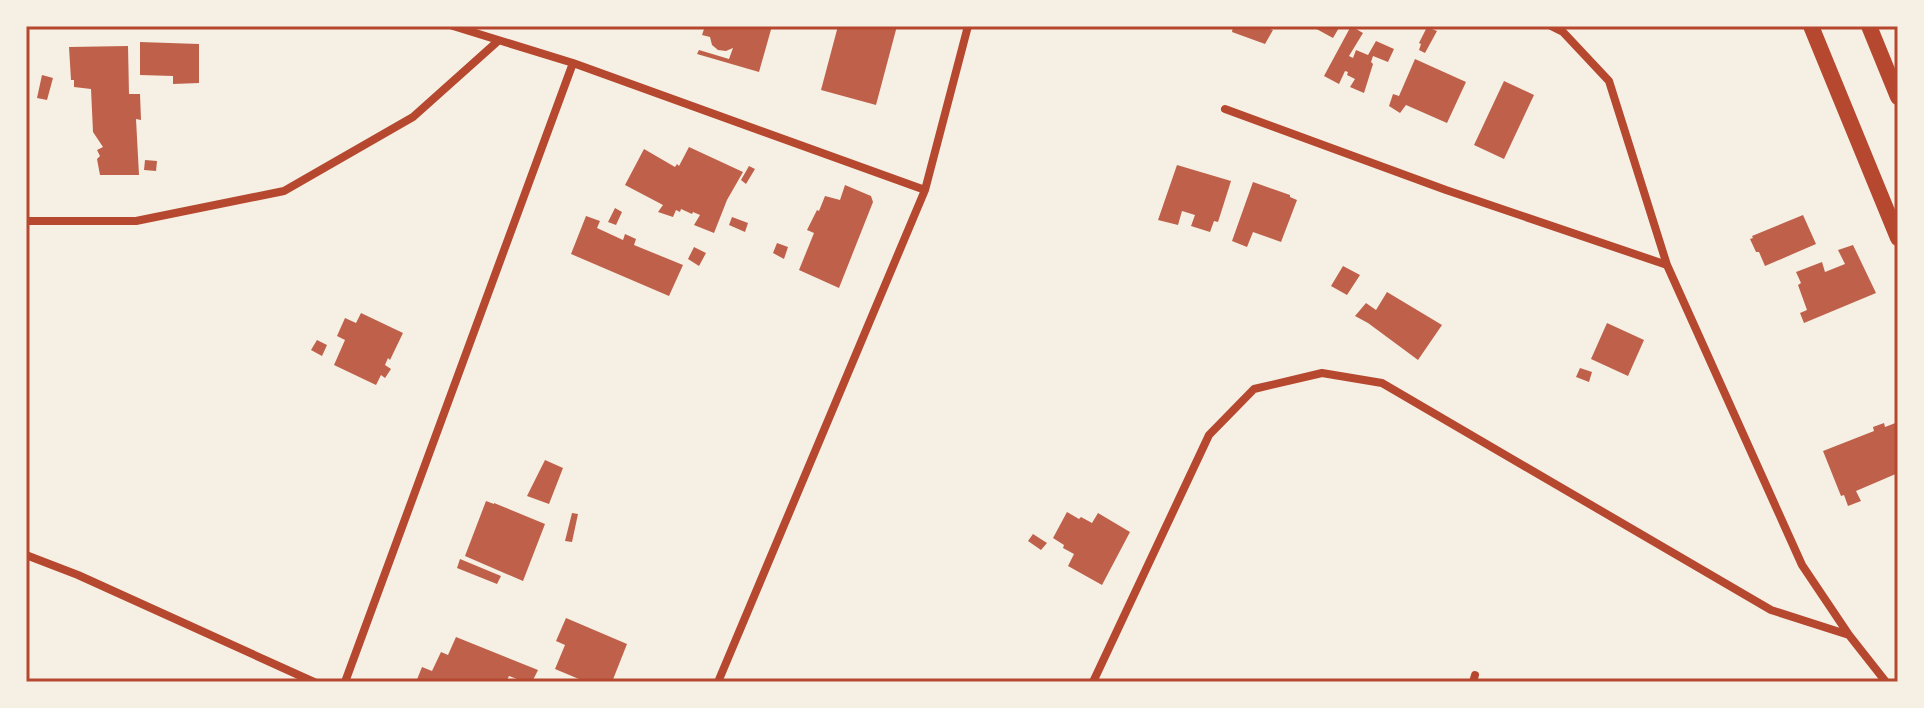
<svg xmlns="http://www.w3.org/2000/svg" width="1924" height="708" viewBox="0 0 1924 708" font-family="'Space Grotesk',sans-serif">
  <rect width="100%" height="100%" fill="#f6efe4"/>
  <path fill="#bf614a" d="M705,26H772L759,72L697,54L699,50L729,59L733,48L726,51L718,50L712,45L710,37L702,35Z
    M838,26H897L876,105L821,90Z
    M1233,26H1262L1273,30L1265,44L1232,32Z
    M1311,26H1340L1333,38Z
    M1351,26L1363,33L1349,56L1353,58L1356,50L1368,55L1376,41L1394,49L1388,62L1373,56L1371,62L1373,64L1364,93L1350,87L1355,79L1347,75L1348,72L1345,71L1339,84L1324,76Z
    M1427,27L1437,31L1425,53L1419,50L1421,44L1419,43Z
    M140,42L199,44V83L173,84V76L140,75Z
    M128,46L129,94H140L141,120L136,119L139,175H100L97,159L100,156L97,150L103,147L93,132L91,89L74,87V80H71L69,47Z
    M1415,59L1466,82L1447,123L1406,105L1400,113L1389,106L1393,94L1399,96Z
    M42,75L53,78L47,100L37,98Z
    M1504,81L1534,95L1504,159L1474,145Z
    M689,147L743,172L727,200L714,233L694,225L700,215L693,212L692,214L681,209L680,212L676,210L673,217L658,212L663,205L625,185L644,149L675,167L677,164L679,166Z
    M145,160L157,161L156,171L144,170Z
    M1177,165L1231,181L1218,222L1214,221L1210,232L1191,226L1195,215L1182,211L1178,225L1158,220Z
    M749,166L755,169L746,184L741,180Z
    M1253,182L1290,195V197L1297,200L1281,242L1253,232L1247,247L1232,241Z
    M845,185L871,196L873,202L839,288L799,270L814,233L807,230L817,210L819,211L825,196L840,200Z
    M615,208L622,212L616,225L608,222Z
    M1803,215L1816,244L1765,266L1759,252H1756L1750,239L1753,238L1752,236Z
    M586,216L600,221L597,228L623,240L625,234L636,239L634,245L683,265L669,296L571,254Z
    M732,217L748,223L745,232L729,225Z
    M777,243L788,247L784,259L773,253Z
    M1853,245L1876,293L1804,323L1800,313L1807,310L1798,285L1801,283L1796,272L1822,262L1825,272L1845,264L1838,250Z
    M694,247L706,253L699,266L688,259Z
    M1343,266L1360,275L1347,295L1331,286Z
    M1387,292L1442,325L1418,360L1368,323L1355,316L1366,303L1376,310Z
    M361,313L403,333L390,360L388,358L385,365L391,369L385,378L381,375L376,385L334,365L345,340L337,336L345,318L356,323Z
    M1607,323L1644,340L1628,376L1591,359Z
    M317,340L327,345L322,356L311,350Z
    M1580,368L1592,372L1589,382L1576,377Z
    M1898,422V473L1856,491L1861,501L1848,506L1844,495L1841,496L1823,451L1874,431L1873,427L1884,423L1885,427Z
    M545,460L563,468L549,504L527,496Z
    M486,501L494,504V503L545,524L523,581L465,556Z
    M1067,512L1079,519L1081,517L1092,523L1098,513L1130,532L1102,585L1068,566L1074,554L1063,548L1064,545L1053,538Z
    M572,513L578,514L572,542L565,541Z
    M1033,534L1047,543L1041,550L1028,541Z
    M460,559L501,576L497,584L457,568Z
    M566,618L627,644L612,682H586L555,669L565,645L556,641Z
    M456,637L538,670L532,682H525L509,676L506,682H416L422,667L432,671L441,652L448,655Z"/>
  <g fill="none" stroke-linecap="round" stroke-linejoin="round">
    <path stroke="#b5482f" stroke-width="8" d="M453,26L573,63L925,190
      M1551,26L1563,32L1609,81L1667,265L1802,565L1849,635L1886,682
      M1225,109L1446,190L1667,265
      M26,221H136L284,191L413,117L498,41
      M26,555L78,575L314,682
      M345,682L573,63
      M718,682L925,190L968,26
      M1093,682L1209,435L1254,389L1322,373L1382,383L1771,610L1849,635
      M1473,682L1475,675"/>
    <path stroke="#b5482f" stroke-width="16" d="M1811,26L1898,238
      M1869,26L1898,97"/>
  </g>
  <rect width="1924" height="708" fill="none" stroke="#f6efe4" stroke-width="56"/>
  <rect x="28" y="28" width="1868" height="652" fill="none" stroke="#b5482f" stroke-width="3"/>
</svg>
